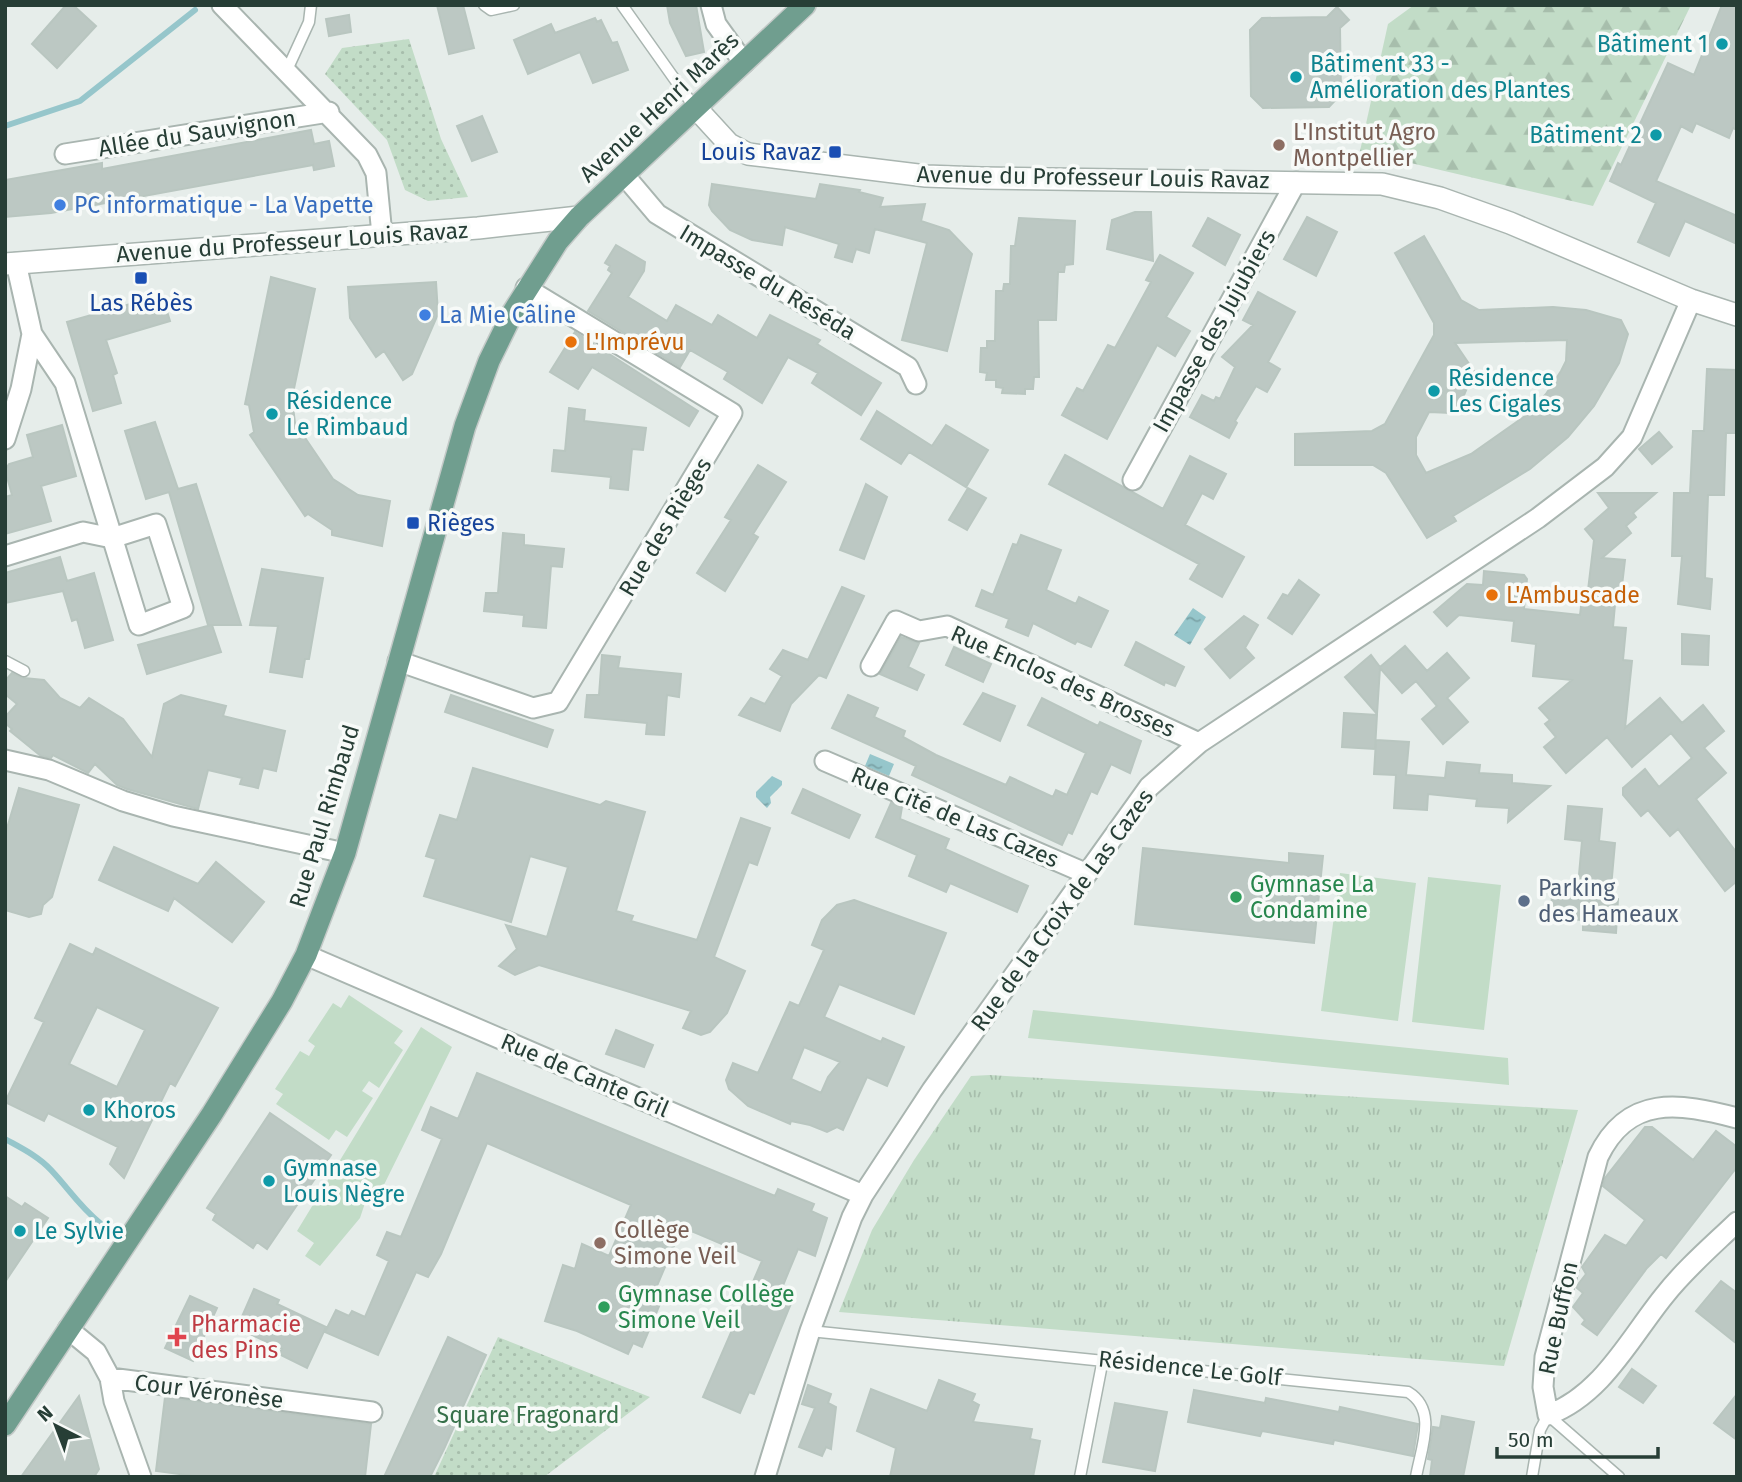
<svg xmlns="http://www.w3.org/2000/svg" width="1742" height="1482" viewBox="0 0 1742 1482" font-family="'Fira Sans',sans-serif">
  <defs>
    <pattern id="grass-tufts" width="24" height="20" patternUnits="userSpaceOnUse" patternTransform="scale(1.75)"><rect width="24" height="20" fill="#c2dcc7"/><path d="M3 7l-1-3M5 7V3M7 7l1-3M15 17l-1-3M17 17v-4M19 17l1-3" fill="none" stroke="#a7beac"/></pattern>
    <pattern id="forest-firs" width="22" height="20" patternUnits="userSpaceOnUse" patternTransform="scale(1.75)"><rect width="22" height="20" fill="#c2dcc7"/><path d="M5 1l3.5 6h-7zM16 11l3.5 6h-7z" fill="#a7beac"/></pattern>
    <pattern id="park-dots" width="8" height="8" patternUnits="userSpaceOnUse" patternTransform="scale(1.75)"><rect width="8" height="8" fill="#c2dcc7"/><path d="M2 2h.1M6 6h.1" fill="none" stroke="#a7beac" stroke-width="1.8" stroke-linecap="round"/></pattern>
    <pattern id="water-ripples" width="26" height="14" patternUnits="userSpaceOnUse" patternTransform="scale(1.75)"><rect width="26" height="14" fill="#96c6cb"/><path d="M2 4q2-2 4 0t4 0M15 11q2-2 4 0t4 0" fill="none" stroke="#7aa2a6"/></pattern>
  </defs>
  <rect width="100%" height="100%" fill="#e6edea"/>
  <path fill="url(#grass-tufts)" d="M990,1075L1578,1110L1504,1366L839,1312L872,1230L914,1160L971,1076Z"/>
  <path fill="url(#forest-firs)" d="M1414,5H1691L1593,206L1360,151L1388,24Z"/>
  <path fill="url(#park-dots)" d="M409,39L441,139L468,197L428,201L405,190L387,140L325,74L342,48Z
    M498,1337L650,1397L544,1477H434Z"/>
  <path fill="#c2dcc7" d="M1340,873L1416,883L1398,1021L1321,1011Z
    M1428,877L1501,885L1484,1030L1412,1022Z
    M349,995L403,1031L394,1043L403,1050L379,1088L369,1081L362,1091L373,1098L347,1137L336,1130L329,1140L276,1104L283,1094L275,1089L300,1051L309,1056L315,1046L308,1041L333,1003L341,1008Z
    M1033,1010L1508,1058L1509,1085L1028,1038Z
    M421,1027L452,1047L375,1203L366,1200L360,1218L320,1266L305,1256L314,1243L297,1231Z"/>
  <path fill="url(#water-ripples)" d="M1193,608L1206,617L1190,645L1174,635Z
    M870,754L894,764L889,776L865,766Z
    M772,776L782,781V785L770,797L771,803L767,808L756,797V792Z"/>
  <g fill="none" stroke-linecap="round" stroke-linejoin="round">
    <path stroke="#96c6cb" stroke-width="6" d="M5,126L80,101L195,10
      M5,1139C21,1148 38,1156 51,1170C69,1189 79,1206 100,1223"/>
  </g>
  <path fill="#bcc8c3" stroke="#b9c6c0" stroke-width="2" fill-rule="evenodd" d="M66,5H73L96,26L57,68L32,44Z
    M437,5H463L474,48L449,54Z
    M667,5H696L704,52L686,56L670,23Z
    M1722,5H1737V130L1733,128L1729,138L1696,123L1692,132L1681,126L1656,181L1737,216V244L1685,221L1669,256L1638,242L1656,203L1610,181L1618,163L1621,165L1668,63L1694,75Z
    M1337,7L1349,20L1340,28L1341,94L1329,107L1263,108L1251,96L1250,30L1262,18L1327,17Z
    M349,15L351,32L329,36L326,19Z
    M595,18L597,22L601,20L612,43L617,42L628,70L593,83L580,52L528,74L514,40L551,24L555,33Z
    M482,116L497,152L472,161L457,126Z
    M311,130L314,144L329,141L334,166L314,170L313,165L51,213L5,217V180L102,163V169Z
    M712,184L816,199L820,184L860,190L859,192L883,198L880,207L925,204L921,221L949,230L972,254L947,351L902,340L927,243L875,229L869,253L856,249L852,262L835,257L839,244L785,227L782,245L752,240L730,230L712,211L709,205Z
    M1135,212H1151L1153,261L1107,249L1112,220Z
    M1307,217L1337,232L1316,276L1284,259Z
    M1019,218L1075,221L1073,264L1065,265L1064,272H1058L1056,320H1038L1039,377H1034L1033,389H1025V394L1002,393L1003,388L996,387V380H986L987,373L980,372L981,348H987V341H995L996,291H1003L1004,284H1010L1011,246H1015Z
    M1208,218L1240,235L1225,265L1193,246Z
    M1424,236L1461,300L1479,310L1553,307L1586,310L1621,320L1628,334L1619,363L1594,406L1568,437L1530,469L1453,516L1456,521L1427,538L1386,473L1373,465H1295V434L1372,431L1385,424L1434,335V323L1395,253ZM1567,340L1566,361L1561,371L1546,394L1525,416L1471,454L1426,473L1416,455V437L1429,412L1451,413L1462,400L1474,371L1455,343Z
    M616,245L645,262L644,271L628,297L667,321L676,305L712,325L718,315L757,338L770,315L820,340L817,344L881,383L861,415L812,383L818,373L788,357L762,403L724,379L728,372L690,350L680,367L588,311L612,273L608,270L610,266L605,263Z
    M1160,255L1193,273L1166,317L1190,331L1175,356L1157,345L1107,439L1062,415L1077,388L1083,391L1108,345L1115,348L1151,282L1146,280Z
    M271,277L315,289L292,398L295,423L333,479L358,495L390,501L382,546L332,535V530L308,514L305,516L250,435L254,432L249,405L245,404Z
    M436,282L438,314L412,374L403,380L384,351L376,357L350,318L348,287Z
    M1258,292L1295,312L1268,362L1280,369L1267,392L1256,386L1235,421L1237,423L1229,438L1190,417L1202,395L1214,401L1216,397L1220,399L1235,367L1222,357L1253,325L1243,320Z
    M162,295L170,321L106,340L117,373L113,375L121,403L93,411L67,322Z
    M575,332L698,411L689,426L592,367L578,389L550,372Z
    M1707,369L1737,370V433H1726L1724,495H1708L1705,578L1712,579L1710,609L1678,604L1682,556H1672L1674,493H1690L1693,431H1704Z
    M569,408L585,410L584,421L646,428L643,450L632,449L628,490L610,488L611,477L552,471L554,450L565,451Z
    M877,411L932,446L946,425L988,450L966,487L909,452L901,464L861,439Z
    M155,422L178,489L196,484L241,625H212L221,652L147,674L138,645L211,625H208L169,492L146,499L125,431Z
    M62,425L76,476L41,486L51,521L5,534V497L12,495L5,470L9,464L33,457L27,435Z
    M1659,432L1672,447L1652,464L1639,449Z
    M1065,455L1163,509L1190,456L1226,474L1213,499L1202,493L1185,525L1244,557L1222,597L1190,579L1199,564L1049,484Z
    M758,465L786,482L753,534L758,537L725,591L697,573L731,520L725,517Z
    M866,484L887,497L864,559L840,550Z
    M968,488L986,498L967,530L949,520Z
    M1598,493H1656L1633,513L1636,517L1626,526L1631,533L1602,558L1625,560L1621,594L1616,593L1613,627L1626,628L1623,660L1632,661L1625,728L1660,698L1682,723L1703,705L1724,731L1704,748L1726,773L1696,799L1737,853V881L1725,891L1678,829L1670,836L1648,810L1641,816L1623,795V788L1645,769L1659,787L1692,758L1671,733L1632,767L1607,737L1566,773L1544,747L1556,737L1545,724L1550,720L1539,708L1572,680L1533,676L1536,644L1512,641L1514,621L1459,615L1447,626L1434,612L1467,584L1483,585L1484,571L1524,575L1527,579L1524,609L1580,615L1583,590H1588L1594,540L1585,529L1609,508Z
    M503,533L524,535V545L564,549L562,567L551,566L546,628L523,626L524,615L484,611L486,593H498Z
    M1021,535L1061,550L1046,590L1076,604L1079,597L1108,611L1091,647L1077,641L1075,644L1033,623L1028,636L1006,627L1009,619L976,606L982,590L993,595L1013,544L1017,545Z
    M60,557L67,581L94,573L113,640L85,648L77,619L72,621L63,591L5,603V573Z
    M262,569L323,578L309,659H305L302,677L270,672L278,626L250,625Z
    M1299,580L1319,595L1292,634L1268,618L1283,594L1288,596Z
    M842,587L864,596L826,678L819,675L791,704L780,731L739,715L751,698L765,704L782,676L770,669L783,650L808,660Z
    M1244,616L1258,625L1245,648L1254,658L1230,678L1205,649Z
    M1682,634L1709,636L1708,665L1682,664Z
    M901,637L919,643L908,667L924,675L917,690L880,674Z
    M1136,642L1184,667L1175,686L1165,682L1164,685L1125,665Z
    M1405,646L1427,671L1447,653L1469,678L1447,698L1468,722L1443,744L1422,719L1437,706L1416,681L1402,693L1380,668L1377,714L1345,677L1371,655L1380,667Z
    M954,647L991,664L983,682L946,665Z
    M602,655L620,657L618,668L681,674L679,697L667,695L664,735L646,734L647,723L585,717L587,695H599Z
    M12,673L24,678L44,680L60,698L80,708L89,698L123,719L152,757L164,704L181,695L226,706L223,716L285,731L276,771L263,768L258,788L240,784L242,778L208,770L198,809L127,789L117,785L95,764L88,773L53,755L51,758L41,756L10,731L12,729L5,723V717L17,704L5,694V681Z
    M983,693L1015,706L1000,741L964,724Z
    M451,695L553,730L547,747L445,712Z
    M848,695L878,708L874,717L905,731L903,737L936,755L1006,785L1010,777L1053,797L1056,790L1067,795L1086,753L1028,725L1042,698L1098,726L1100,722L1141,741L1130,773L1111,764L1097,794L1091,791L1072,834L1068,832L1062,845L912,775L916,766L832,728Z
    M1344,713L1377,715L1375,749L1342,747Z
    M1376,740L1409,742L1406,775L1445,778L1447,762L1480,765L1479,773L1512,775V783L1550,786L1508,822L1509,808L1476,806L1477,799L1428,794L1427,810L1394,808L1396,775L1374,774Z
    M473,768L600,805L606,801L645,812L616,911L633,916L631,921L697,940L741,818L770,828L757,865L749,862L714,957L745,971L727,1013L710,1032L701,1035L683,1028L691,1011L620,989L539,965L515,975L499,966L517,949L506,925L547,937L568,867L530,856L511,922L424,896L436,859L426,856L440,815L457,820Z
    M19,788L79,805L52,897L43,905L41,914L29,917L5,910V835Z
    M803,789L860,815L849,838L792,813Z
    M891,803L902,807L900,819L949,839L945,849L1028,886L1017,912L950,883L946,892L909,876L917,855L876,837Z
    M1568,806L1602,809L1599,841L1615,843L1610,899H1618L1616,933L1583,930V920L1550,918L1553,885L1578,886L1582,841L1565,839Z
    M114,847L198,884L216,862L264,902L232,942L174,898L168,911L99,880Z
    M1143,848L1289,863V853L1323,856L1314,943L1135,924Z
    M854,900L946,933L914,1014L839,984L824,1017L881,1042L883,1038L904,1047L887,1086L867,1077L843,1130L837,1127L827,1132L810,1125L791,1121L790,1124L748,1106L729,1089L726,1080L733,1063L758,1073L790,1002L799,1006L824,950L812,945L822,920L837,905ZM804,1047L840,1062L828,1077L821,1093L791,1079Z
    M70,944L93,955L96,948L218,1008L175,1086L170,1083L124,1178L110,1164L118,1147L48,1113L44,1121L5,1102L44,1022L35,1018ZM97,1007L145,1030L117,1087L69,1064Z
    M616,1030L653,1045L644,1067L606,1054Z
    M477,1073L775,1196L778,1189L814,1204L811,1211L827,1218L815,1256L798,1249L779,1295L792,1301L754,1394L749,1392L740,1413L703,1397L762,1261L682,1227L656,1288L665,1292L642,1347L633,1343L628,1354L577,1331L545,1321L563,1265L575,1269L582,1244L609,1256L631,1205L487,1143L441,1254L428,1277L416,1272L378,1355L325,1332L336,1310L349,1316L352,1311L365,1317L389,1261L377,1255L387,1232L401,1237L442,1139L422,1130L431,1107L458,1119Z
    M270,1113L331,1155L267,1249L257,1242L253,1248L213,1220L216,1214L207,1208Z
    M1645,1127H1652L1693,1160L1716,1131L1737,1147V1167L1666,1258L1661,1254L1647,1268L1597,1335L1582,1324L1585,1320L1573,1307L1583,1293L1576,1287L1586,1274L1582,1267L1605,1235L1626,1246L1645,1220L1603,1186L1605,1178Z
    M5,1196L22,1207L25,1203L48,1218L5,1282Z
    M1721,1281L1737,1293V1344L1696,1311Z
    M254,1289L279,1300L277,1304L326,1327L307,1368L279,1354L282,1349L237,1328Z
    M190,1296L217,1308L193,1361L165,1348Z
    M448,1337L486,1355L444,1449L430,1477H384Z
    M1632,1369L1656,1386L1643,1403L1619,1387Z
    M939,1380L975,1394L972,1401L979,1405L973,1422L1032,1429L1030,1439L1040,1441L1033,1477H890L896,1448L857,1431L871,1389L927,1411Z
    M808,1385L831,1394L828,1403L836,1407L831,1449L826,1447L822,1456L799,1447L815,1408L802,1404Z
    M1194,1390L1265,1403L1266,1398L1339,1412L1340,1407L1418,1424L1413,1456L1334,1440L1333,1444L1262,1431L1260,1436L1188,1422Z
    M1737,1394V1440L1714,1423Z
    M79,1396L99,1469L94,1477H21Z
    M165,1397L371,1424L365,1477H202L156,1471Z
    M1115,1403L1167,1412L1155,1471L1103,1462Z
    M1442,1416L1474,1422L1463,1477H1430L1432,1460L1428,1459L1433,1427L1440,1428Z"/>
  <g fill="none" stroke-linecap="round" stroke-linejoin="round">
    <defs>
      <path id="service" d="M484,5L491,10L514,5
        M622,5L695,108
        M287,70L309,22L311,5
        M5,661L24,671
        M810,1331L1408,1392C1438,1410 1421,1448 1416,1477
        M1080,1477L1103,1359
        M1532,1477L1540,1430L1548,1415L1619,1477"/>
      <path id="minor" d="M222,5L367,155L376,173L382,235
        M711,5L716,24L744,63
        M65,154L329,112
        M624,175L657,214L908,367L916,384
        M5,439L21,389L32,334L16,263
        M1133,480L1296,182
        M5,556L83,532L112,538L156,524L183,608L139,625L65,383L32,334
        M398,661L533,708L558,702L732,413L526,288
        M871,666L896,621L919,631L947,626L1199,743
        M5,760L49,770L123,801L173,816L345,853
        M825,761L1085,873
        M306,955L863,1195
        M1737,1118C1679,1103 1628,1094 1598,1157L1545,1357L1543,1387L1548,1415C1602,1395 1630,1338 1664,1296C1685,1269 1712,1246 1737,1222
        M68,1329L96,1352L110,1378L372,1412
        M110,1378L114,1401L141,1477
        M765,1477L810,1331L852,1217L863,1195L932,1090L1149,787L1199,743L1538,518L1605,467L1632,437L1691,300"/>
      <path id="tertiary" d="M696,108L729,144L748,154L926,176L981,178L1382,184L1440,198L1510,223L1691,300L1737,315
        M5,264L478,228L579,217"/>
      <path id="primary" d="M5,1425L212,1114L282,1001L306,955L345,853L465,426L489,361L513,312L558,241L579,217L805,5"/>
    </defs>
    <use href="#service" stroke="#a9b5b0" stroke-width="13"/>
    <use href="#minor" stroke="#a9b5b0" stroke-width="23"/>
    <use href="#tertiary" stroke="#a9b5b0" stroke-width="24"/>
    <use href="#primary" stroke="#c3c9c7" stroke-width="24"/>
    <use href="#service" stroke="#fff" stroke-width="10"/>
    <use href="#minor" stroke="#fff" stroke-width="19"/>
    <use href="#tertiary" stroke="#fff" stroke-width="21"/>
    <use href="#primary" stroke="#709e8f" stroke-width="21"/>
  </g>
  <g fill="#0f9aa8" stroke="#f7faf8" stroke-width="2.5">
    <circle cx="1722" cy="44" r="7"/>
    <circle cx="1296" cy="77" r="7"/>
    <circle cx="1656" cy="135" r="7"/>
    <circle cx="1434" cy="391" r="7"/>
    <circle cx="272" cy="414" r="7"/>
    <circle cx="89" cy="1110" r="7"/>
    <circle cx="269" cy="1181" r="7"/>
    <circle cx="20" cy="1231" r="7"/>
  </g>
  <g fill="#8d6e63" stroke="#f7faf8" stroke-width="2.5">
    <circle cx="1279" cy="145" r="7"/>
    <circle cx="600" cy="1243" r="7"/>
  </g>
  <g fill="#1a4fb4" stroke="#f7faf8" stroke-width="2.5">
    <rect x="828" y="145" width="14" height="14" rx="3.5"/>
    <rect x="134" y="271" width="14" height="14" rx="3.5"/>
    <rect x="406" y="516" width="14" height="14" rx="3.5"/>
  </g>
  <g fill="#3f7fe0" stroke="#f7faf8" stroke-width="2.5">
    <circle cx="60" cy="205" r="7"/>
    <circle cx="425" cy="315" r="7"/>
  </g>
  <g fill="#e8710a" stroke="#f7faf8" stroke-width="2.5">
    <circle cx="571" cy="342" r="7"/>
    <circle cx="1492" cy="595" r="7"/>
  </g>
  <g fill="#2e9e5b" stroke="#f7faf8" stroke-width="2.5">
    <circle cx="1236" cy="897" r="7"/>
    <circle cx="604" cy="1307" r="7"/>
  </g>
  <circle fill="#5c6f8a" stroke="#f7faf8" stroke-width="2.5" cx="1524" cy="901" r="7"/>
  <path fill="#e0444e" stroke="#f7faf8" stroke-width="2.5" d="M173.5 1326.5h7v7h7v7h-7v7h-7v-7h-7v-7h7z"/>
  <g text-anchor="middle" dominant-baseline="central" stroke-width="7" stroke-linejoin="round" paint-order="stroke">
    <g font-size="23" fill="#0d838f" stroke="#f7faf8" text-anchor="start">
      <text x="1708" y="44" text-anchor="end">Bâtiment 1</text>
      <text x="1310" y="64">Bâtiment 33 -<tspan x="1310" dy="26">Amélioration des Plantes</tspan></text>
      <text x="1642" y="135" text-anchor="end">Bâtiment 2</text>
      <text x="1448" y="378">Résidence<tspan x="1448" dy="26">Les Cigales</tspan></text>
      <text x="286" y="401">Résidence<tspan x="286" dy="26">Le Rimbaud</tspan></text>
      <text x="103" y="1110">Khoros</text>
      <text x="283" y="1168">Gymnase<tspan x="283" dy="26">Louis Nègre</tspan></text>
      <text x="34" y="1231">Le Sylvie</text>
    </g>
    <g font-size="23" fill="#273e36" stroke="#f7faf8">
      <text transform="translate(659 107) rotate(-43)">Avenue Henri Marès</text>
      <text transform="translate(197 133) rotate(-9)">Allée du Sauvignon</text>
      <text transform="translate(1093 177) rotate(1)">Avenue du Professeur Louis Ravaz</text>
      <text transform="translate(292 242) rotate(-4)">Avenue du Professeur Louis Ravaz</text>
      <text transform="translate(768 282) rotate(31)">Impasse du Réséda</text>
      <text transform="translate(1214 331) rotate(-61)">Impasse des Jujubiers</text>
      <text transform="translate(665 527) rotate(-59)">Rue des Rièges</text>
      <text transform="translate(1063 681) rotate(24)">Rue Enclos des Brosses</text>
      <text transform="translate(324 816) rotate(-73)">Rue Paul Rimbaud</text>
      <text transform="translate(955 817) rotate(23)">Rue Cité de Las Cazes</text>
      <text transform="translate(1062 910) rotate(-54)">Rue de la Croix de Las Cazes</text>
      <text transform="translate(585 1075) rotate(23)">Rue de Cante Gril</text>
      <text transform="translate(1558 1318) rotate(-78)">Rue Buffon</text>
      <text transform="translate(1190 1368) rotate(6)">Résidence Le Golf</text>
      <text transform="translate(209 1391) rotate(7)">Cour Véronèse</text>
    </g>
    <g font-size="23" fill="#785e54" stroke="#f7faf8" text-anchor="start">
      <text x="1293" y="132">L'Institut Agro<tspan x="1293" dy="26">Montpellier</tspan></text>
      <text x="614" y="1230">Collège<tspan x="614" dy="26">Simone Veil</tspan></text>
    </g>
    <g font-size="23" fill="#164399" stroke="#f7faf8" text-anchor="end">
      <text x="821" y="152">Louis Ravaz</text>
      <text x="141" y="303" text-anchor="middle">Las Rébès</text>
      <text x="427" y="523" text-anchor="start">Rièges</text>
    </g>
    <g font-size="23" fill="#366cbe" stroke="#f7faf8" text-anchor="start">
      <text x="74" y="205">PC informatique - La Vapette</text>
      <text x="439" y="315">La Mie Câline</text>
    </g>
    <g font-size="23" fill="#c56008" stroke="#f7faf8" text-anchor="start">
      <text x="585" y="342">L'Imprévu</text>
      <text x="1506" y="595">L'Ambuscade</text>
    </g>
    <g font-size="23" fill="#27864d" stroke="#f7faf8" text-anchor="start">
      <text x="1250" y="884">Gymnase La<tspan x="1250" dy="26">Condamine</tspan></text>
      <text x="618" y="1294">Gymnase Collège<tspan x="618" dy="26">Simone Veil</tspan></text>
    </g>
    <g font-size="23" fill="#4e5e75" stroke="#f7faf8" text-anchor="start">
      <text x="1538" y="888">Parking<tspan x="1538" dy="26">des Hameaux</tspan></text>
    </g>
    <g font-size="23" fill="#be3a42" stroke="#f7faf8" text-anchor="start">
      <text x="191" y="1324">Pharmacie<tspan x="191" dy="26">des Pins</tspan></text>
    </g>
    <g font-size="23" fill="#367049" stroke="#f7faf8">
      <text x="528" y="1415">Square Fragonard</text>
    </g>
  </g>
  <rect width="1742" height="1482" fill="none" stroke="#273e36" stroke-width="14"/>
  <g transform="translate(56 1426) rotate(318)" stroke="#f7faf8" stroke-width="5" paint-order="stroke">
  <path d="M0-5L12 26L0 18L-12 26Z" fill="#273e36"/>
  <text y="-10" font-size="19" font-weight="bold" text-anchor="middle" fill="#273e36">N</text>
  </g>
  <path d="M1497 1447v10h161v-10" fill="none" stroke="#273e36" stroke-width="3.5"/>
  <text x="1508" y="1447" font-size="21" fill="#273e36" stroke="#f7faf8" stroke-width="5" paint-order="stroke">50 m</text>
</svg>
